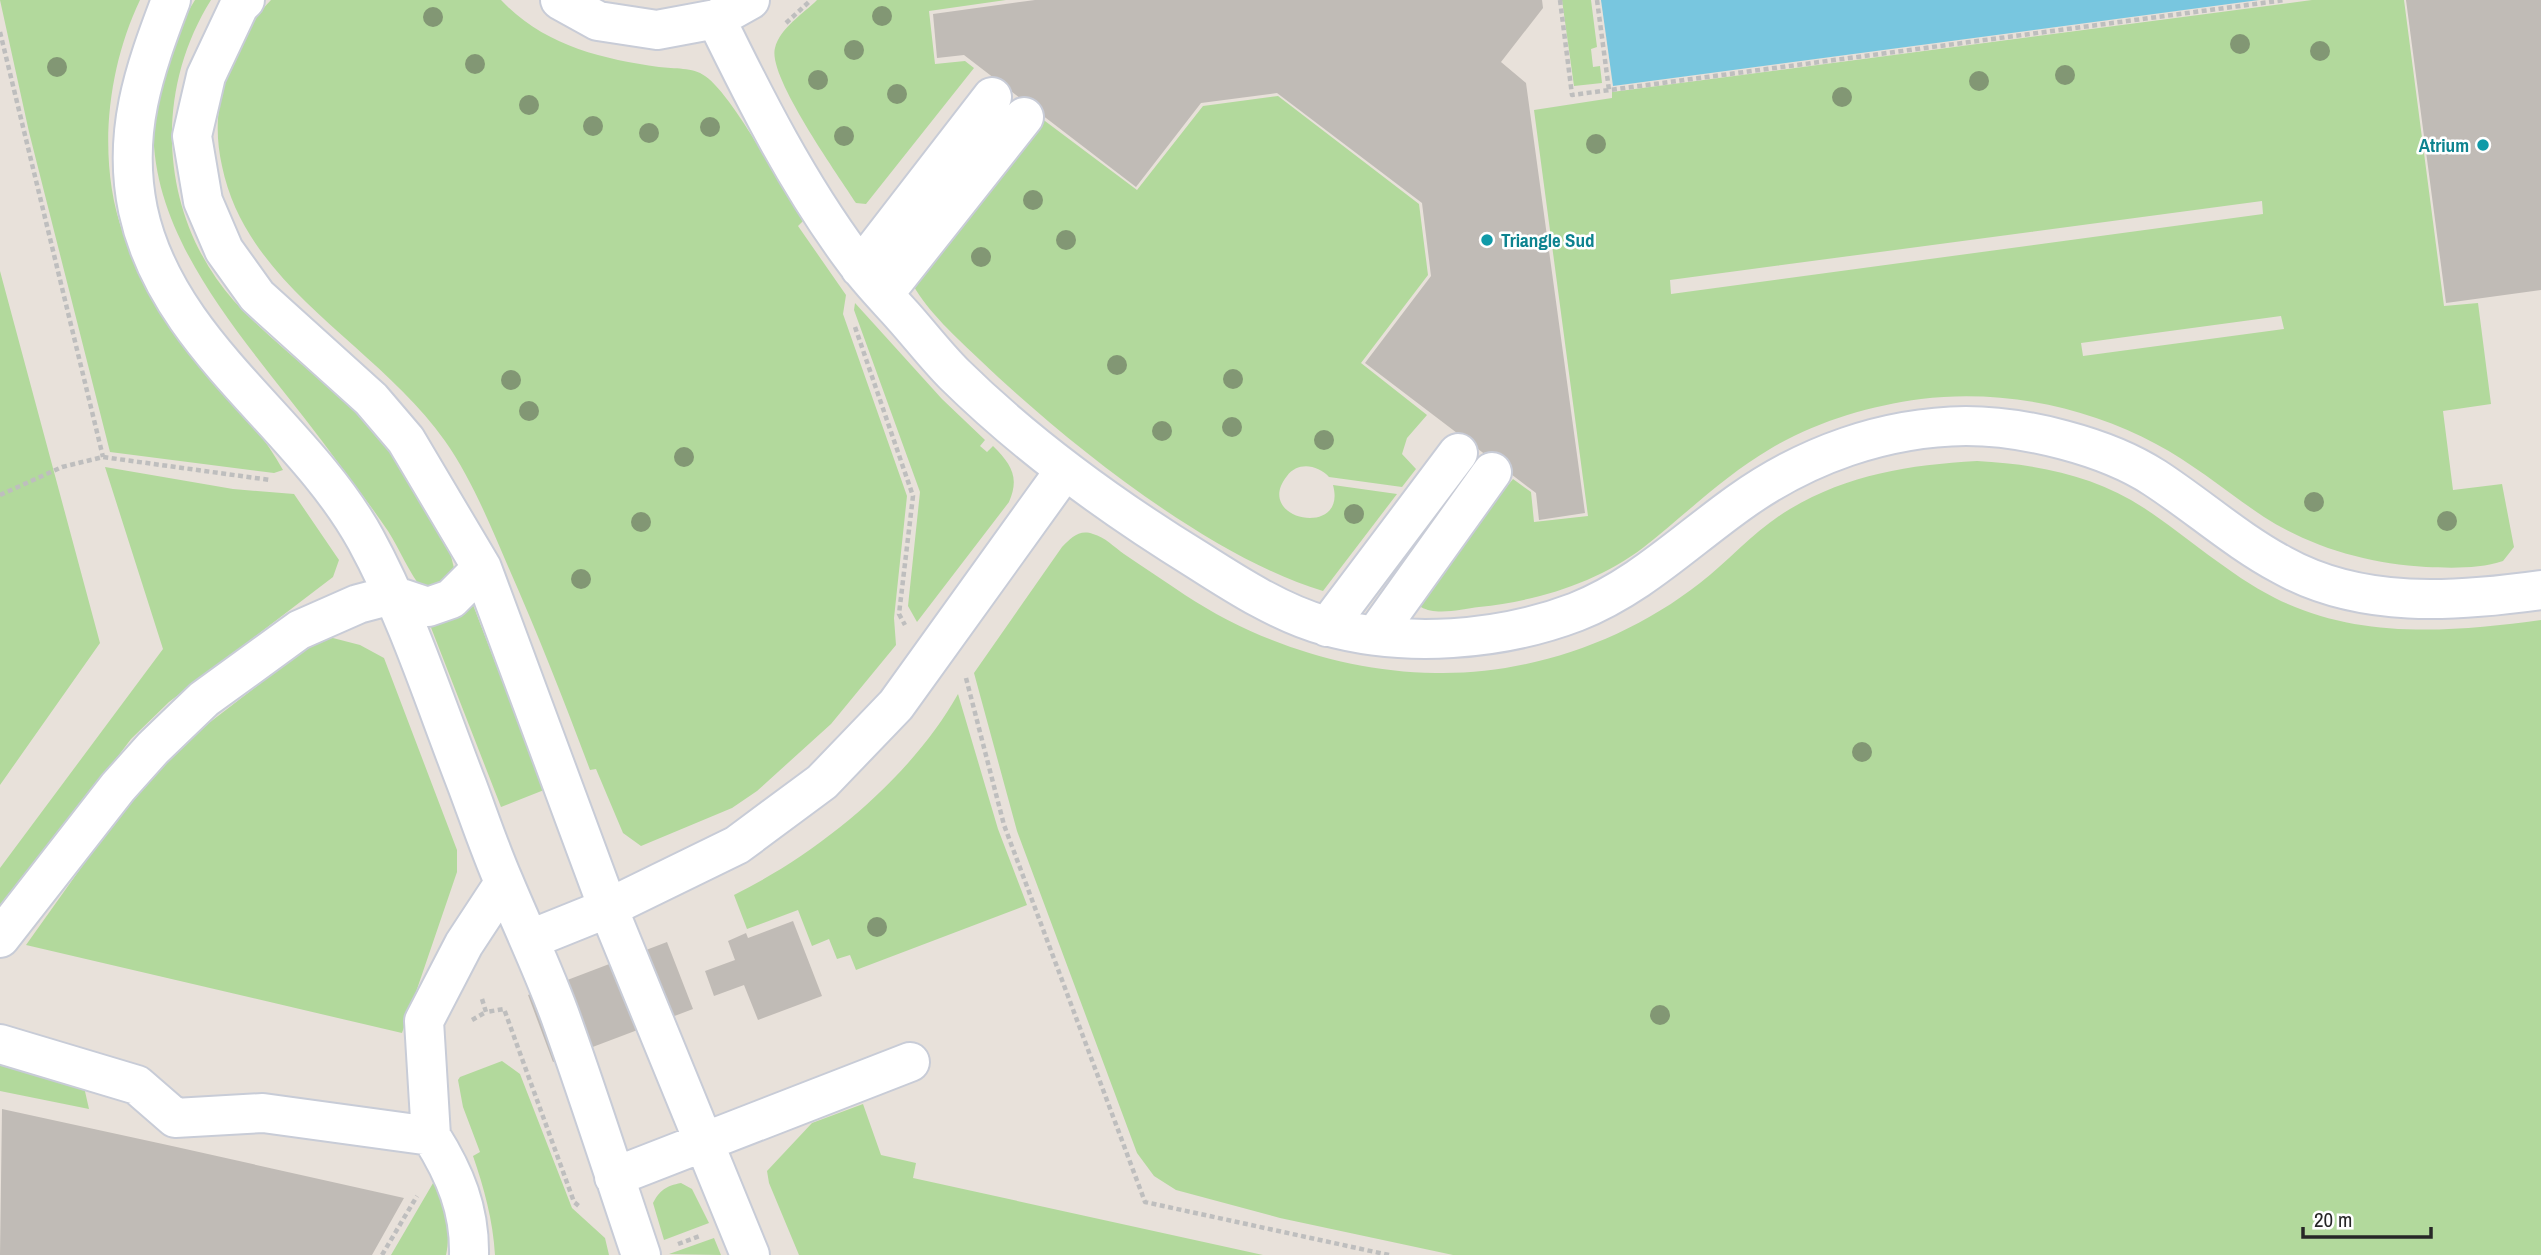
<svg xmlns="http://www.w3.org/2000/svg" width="2541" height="1255" viewBox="0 0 2541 1255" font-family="'Archivo Narrow',sans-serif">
  <rect width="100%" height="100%" fill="#e8e1da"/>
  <path fill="#b2d99c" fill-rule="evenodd" d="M0,0H140C107,69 97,160 123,233C138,275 167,316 193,351C223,390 259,427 283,470L274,473L110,452L29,132Z
    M195,0H211C152,94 160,217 234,301C277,348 331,384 374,431C407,466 427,510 450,552L456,576L423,590C409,573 400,550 388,531C367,500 344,471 322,441C222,308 83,176 195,0Z
    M271,0H501C543,45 601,59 659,67C674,69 693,67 705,76C733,95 782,188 803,221L798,226L846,295L843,314L907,496L894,618L896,645L831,724L757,791L732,808L641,846L623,833L596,769L590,770C564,700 537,632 507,564C489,522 471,478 445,441C377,344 247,288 222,166C215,133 216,105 229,73C240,47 251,20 271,0Z
    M817,0H1006L929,11L935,64L965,61L974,68L866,204L856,203C839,176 767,76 775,48C780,28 803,14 817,0Z
    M1562,0H1591L1597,47L1591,49L1593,67L1600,66L1602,83L1574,86Z
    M2312,0H2404L2444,306L2478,303L2491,404L2443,411L2453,490L2502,484L2514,547L2503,561C2480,569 2450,568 2426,567C2370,564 2312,548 2264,517C2228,493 2194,464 2156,444C2086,406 2000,389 1921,399C1869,406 1815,422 1770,449C1724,476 1686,514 1644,547C1597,583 1537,601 1479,607C1462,609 1436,616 1421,607L1419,602L1430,582L1513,479L1531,492L1534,522L1588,516L1534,110L1612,98V92ZM2262,201L2263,214L1671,294L1670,280ZM2281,316L2284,329L2083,356L2081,343Z
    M1278,96L1419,204L1428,275L1361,363L1427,415L1407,438L1402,454L1416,469L1402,487L1329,477C1318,465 1298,461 1287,476C1252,520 1348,539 1333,485L1397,494L1323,591C1209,557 1066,442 980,360C957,338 928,312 913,285L1037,115L1137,190L1203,106Z
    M0,271L100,643L0,785Z
    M855,303L942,399L985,440L980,446L987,452L993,446C1011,464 1020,477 1009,502L917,622L908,606L920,492L854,310Z
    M1977,461C2035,464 2094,475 2144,508C2188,537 2228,574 2275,598C2359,640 2452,632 2541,620V1255H1453L1280,1218L1176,1190L1154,1176L1137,1153L1017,831L974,673L1062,547C1071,538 1079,529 1093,534C1105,537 1114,547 1124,554C1144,568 1165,581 1185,595C1258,643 1347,672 1435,673C1529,675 1626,641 1700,583C1731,559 1756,529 1790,509C1849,474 1909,465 1977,461Z
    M105,467L233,489L294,494L339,560L333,577L169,702L131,739L0,912V868L163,649Z
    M470,597L544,790L501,807L430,625Z
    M329,637L360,645L384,658L457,850V872L402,1033L26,945L125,806L170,753L314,642Z
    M958,694L998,829L1027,905L856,970L850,955L837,959L829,939L812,946L798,910L747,929L734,895C819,853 911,778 958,694Z
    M0,1059L84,1087L89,1109L0,1091Z
    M502,1061L520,1074L572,1208L605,1238L609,1255H495C493,1220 484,1188 473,1156L480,1152L463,1107L458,1080L460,1077Z
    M863,1104L881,1155L916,1163L913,1178L1263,1255H799L769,1183L767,1171L812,1123Z
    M436,1178C443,1204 452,1229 446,1255H391Z
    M681,1183L692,1189L709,1223L664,1240L653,1203C660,1190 666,1186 681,1183Z
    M714,1238L721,1255L669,1254Z"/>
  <path fill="#78c6df" d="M1601,0H2259L1613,86Z"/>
  <path fill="#c0bbb6" d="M1035,0H1542L1543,8L1501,62L1526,83L1585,513L1539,520L1536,493L1365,363L1431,276L1422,203L1277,93L1201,103L1136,187L964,55L937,58L933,14Z
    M2406,0H2541V290L2446,303Z
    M793,921L822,996L758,1020L744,985L714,996L705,971L735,960L728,941L746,933L748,938Z
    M667,942L693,1009L553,1062L528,995Z
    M2,1109L172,1146L404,1198L372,1255H0Z"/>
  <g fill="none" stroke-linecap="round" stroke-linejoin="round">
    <defs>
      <path id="minor" d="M171,0C144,71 122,133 138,210C167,346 302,423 366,540C408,617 435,703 467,785C479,817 490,850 504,882C524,930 546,975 563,1024C590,1100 615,1178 641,1255
        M245,0L239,6L206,76L192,136L203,201L224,250L257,296L371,399L406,440L482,568L608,908L750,1255
        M560,0L598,21L657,30L716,19L750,0
        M716,19C756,101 798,184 853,258C868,279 886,297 903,316C920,335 936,356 954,374C1027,446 1113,508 1199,561C1238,586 1282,614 1326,626C1405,648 1500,641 1576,612C1639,587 1685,541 1740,502C1806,455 1884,427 1966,426C2024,426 2106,446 2155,478C2198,506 2237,541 2282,565C2361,609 2455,602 2541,590
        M860,268L992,97
        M884,294L1024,117
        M1327,627L1458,453
        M1376,634L1492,472
        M0,938L118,787L153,748L204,699L299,630L358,604L392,595L428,607L451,599L482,568
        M531,939L608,908L737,845L822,782L896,705L1065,470
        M0,1044L137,1085L175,1118L263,1113L431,1136C455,1174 470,1210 469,1255
        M431,1136L424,1021L464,944L504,883
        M614,1177L910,1062"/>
    </defs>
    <use href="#minor" stroke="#c8ccd7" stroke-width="42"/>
    <path stroke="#bebebe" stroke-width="4.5" stroke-dasharray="5 3.5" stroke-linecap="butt" d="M1560,0L1572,95L2285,0
      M1597,0L1609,90
      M786,23L811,0
      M0,32L103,457
      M855,327L913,496L899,614L905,625
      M0,495L62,467L103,457L270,480
      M966,678L1004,825L1145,1202L1389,1255
      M482,999L486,1012L504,1009L574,1202L579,1206
      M472,1020L486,1012
      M678,1244L700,1236
      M382,1255L417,1196"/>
    <use href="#minor" stroke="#fff" stroke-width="38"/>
  </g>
  <g fill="#829774">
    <circle cx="882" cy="16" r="10"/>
    <circle cx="433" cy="17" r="10"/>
    <circle cx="2240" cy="44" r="10"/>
    <circle cx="854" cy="50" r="10"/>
    <circle cx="2320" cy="51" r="10"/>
    <circle cx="475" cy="64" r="10"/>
    <circle cx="57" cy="67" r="10"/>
    <circle cx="2065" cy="75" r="10"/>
    <circle cx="818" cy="80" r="10"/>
    <circle cx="1979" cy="81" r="10"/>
    <circle cx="897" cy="94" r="10"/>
    <circle cx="1842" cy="97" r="10"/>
    <circle cx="529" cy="105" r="10"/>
    <circle cx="593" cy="126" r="10"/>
    <circle cx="710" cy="127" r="10"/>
    <circle cx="649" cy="133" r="10"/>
    <circle cx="844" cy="136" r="10"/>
    <circle cx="1596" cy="144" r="10"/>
    <circle cx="1033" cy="200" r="10"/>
    <circle cx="1066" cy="240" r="10"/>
    <circle cx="981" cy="257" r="10"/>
    <circle cx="1117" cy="365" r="10"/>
    <circle cx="1233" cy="379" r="10"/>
    <circle cx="511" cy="380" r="10"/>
    <circle cx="529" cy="411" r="10"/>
    <circle cx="1232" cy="427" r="10"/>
    <circle cx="1162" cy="431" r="10"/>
    <circle cx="1324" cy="440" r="10"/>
    <circle cx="684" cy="457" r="10"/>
    <circle cx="2314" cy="502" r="10"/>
    <circle cx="1354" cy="514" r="10"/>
    <circle cx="2447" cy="521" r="10"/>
    <circle cx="641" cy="522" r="10"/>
    <circle cx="581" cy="579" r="10"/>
    <circle cx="1862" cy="752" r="10"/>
    <circle cx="877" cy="927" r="10"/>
    <circle cx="1660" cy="1015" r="10"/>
  </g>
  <g fill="#0f9aa8" stroke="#fff" stroke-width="2.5">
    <circle cx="2483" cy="145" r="7"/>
    <circle cx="1487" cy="240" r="7"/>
  </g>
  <g text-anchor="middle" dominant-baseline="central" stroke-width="5" stroke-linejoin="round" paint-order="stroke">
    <g font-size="19" font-weight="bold" fill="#0d838f" stroke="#fff" text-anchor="end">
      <text x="2469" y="145">Atrium</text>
      <text x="1501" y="240" text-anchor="start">Triangle Sud</text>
    </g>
  </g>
  <path d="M2303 1227v10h128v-10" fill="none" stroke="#272727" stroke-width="3.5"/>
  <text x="2314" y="1227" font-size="21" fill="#272727" stroke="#ffffff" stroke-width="5" paint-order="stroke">20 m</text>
</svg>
